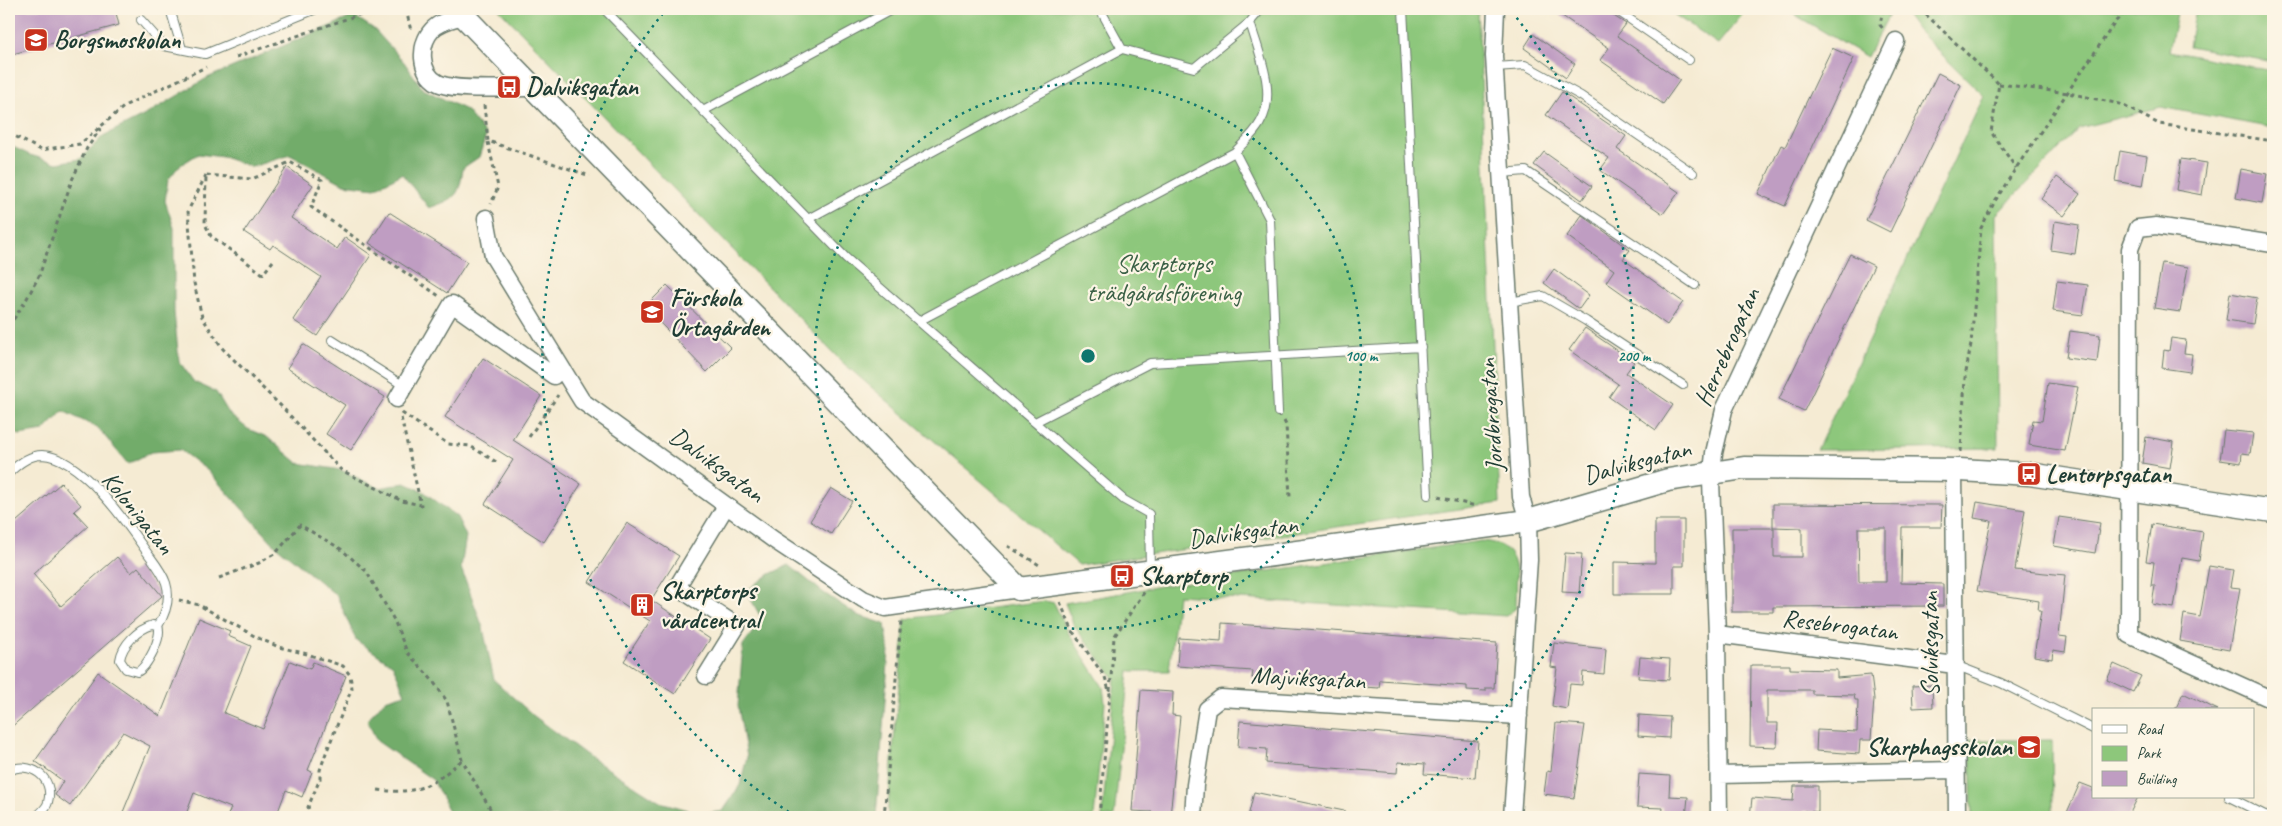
<svg xmlns="http://www.w3.org/2000/svg" width="2282" height="826" viewBox="0 0 2282 826" font-family="Caveat,sans-serif">
  <rect width="100%" height="100%" fill="#fcf5e5"/>
  <filter id="ink" filterUnits="userSpaceOnUse"><feTurbulence type="fractalNoise" baseFrequency=".02" numOctaves="2"/><feDisplacementMap in="SourceGraphic" scale="10" xChannelSelector="R" yChannelSelector="G"/><feConvolveMatrix kernelMatrix="1 2 1 2 8 2 1 2 1" color-interpolation-filters="sRGB"/></filter>
  <filter id="wash" filterUnits="userSpaceOnUse"><feTurbulence type="fractalNoise" baseFrequency=".0096" numOctaves="4" result="noise"/><feDisplacementMap in="SourceGraphic" scale="20" xChannelSelector="R" yChannelSelector="G"/><feGaussianBlur stdDeviation="1.12" result="paint"/><feColorMatrix in="noise" values="0 0 0 0 0 0 0 0 0 0 0 0 0 0 0 0 0 1.4 0 .05"/><feComposite in="paint" operator="in"/></filter>
  <g filter="url(#wash)">
    <rect width="100%" height="100%" fill="#f5ebd3"/>
    <path fill="#8dc77b" stroke="#568258" d="M499,9H1478L1500,503L1079,565L842,362Z
      M1666,9H1747L1718,44Z
      M1785,9H1892L1867,57Z
      M1902,9H2178L2169,51L2273,71V128L2161,107L2079,128L1996,215L1998,448L1817,450L1984,96L1919,32Z
      M2196,9H2273V62L2189,46Z
      M1481,541C1524,544 1516,576 1516,608L1506,616L1178,595L1169,671H1129L1114,817H1102L1115,679L1074,626L1065,603L1161,586Z
      M1045,601L1054,603L1069,634L1103,687L1105,703L1094,817H887L905,619Z
      M1970,740H2052L2053,817H1972Z"/>
    <path fill="#72ac6b" stroke="#487450" d="M354,16L374,29L404,62L423,89L466,110L486,135L479,157L463,168C459,197 457,198 429,208L402,174L375,188L344,184L290,155L252,167L223,157L198,154L179,166L168,180L165,201L174,228V312L179,361L194,382L216,392L230,415L248,429L267,437L298,463L341,470L379,488L405,483L423,491L457,517L466,536L461,568L483,628L494,680L534,716L588,756L660,802L703,814L723,811L740,785L747,757L738,706L743,645L762,619L746,591L770,574L789,565L824,593L857,615L885,624L889,650L876,817H452L433,780L377,741L367,720L385,700L405,694L393,665L356,640L337,596L274,544L207,470L180,450L151,452L128,464L98,428L63,411L44,431L19,435L9,427V145L30,155L57,163L80,159L103,136L147,114L207,78Z"/>
    <g id="blocks">
      <path fill="#bf9dc2" fill-rule="evenodd" d="M9,9H115L119,25L9,55Z
        M1552,9H1603L1626,24L1617,36L1680,80L1663,104L1600,60L1609,48Z
        M1533,34L1575,64L1566,78L1524,48Z
        M1832,48L1854,58L1785,206L1758,194L1781,145L1785,147Z
        M1938,73L1961,85L1890,232L1866,220Z
        M1562,92L1626,136L1617,149L1679,192L1663,214L1600,170L1609,158L1546,115Z
        M2120,151L2147,156L2142,186L2115,181Z
        M1544,152L1592,186L1582,200L1534,165Z
        M2181,159L2207,163L2202,195L2176,190Z
        M287,167L313,185L291,218L337,249L345,237L371,255L317,336L293,320L321,277L273,245L270,249L244,232Z
        M2241,169L2267,174L2262,203L2236,198Z
        M2057,177L2080,194L2064,216L2041,199Z
        M389,212L467,262L447,293L369,243Z
        M1582,215L1630,250L1623,259L1683,302L1667,325L1606,282L1614,270L1567,236Z
        M2055,221L2079,225L2075,254L2051,250Z
        M1850,254L1874,266L1804,411L1779,399Z
        M2162,263L2188,267L2180,312L2154,308Z
        M1554,269L1589,295L1579,309L1544,283Z
        M2057,281L2088,285L2083,315L2053,311Z
        M667,285L731,348L707,372L645,307Z
        M2230,293L2257,298L2253,324L2226,320Z
        M1585,328L1634,362L1626,373L1673,405L1656,430L1609,397L1618,384L1569,350Z
        M2070,331L2100,335L2097,362L2066,358Z
        M2171,338L2186,340L2184,353L2192,354L2190,372L2162,368L2164,350L2169,351Z
        M303,344L385,397L351,450L326,434L345,405L287,368Z
        M483,358L541,396L513,440L581,484L544,542L485,504L513,460L445,417Z
        M2048,383L2078,387L2065,451L2029,445L2033,420L2042,421Z
        M2224,430L2253,433L2250,454L2242,453L2241,463L2220,460Z
        M2146,437L2174,442L2170,468L2142,463Z
        M61,483L81,505L74,511L88,526L33,574L61,606L117,557L131,573L138,567L162,596L9,729V528Z
        M831,488L852,501L831,534L810,521Z
        M1977,502L2025,510L2015,570L2065,575L2059,636L2067,637L2065,652L2053,650L2052,659L2034,656L2041,611H2038L2039,601L1977,591L1991,521L1974,518Z
        M1773,504L1942,505L1941,527H1902L1901,583L1943,584V606L1773,607V612H1732V528H1774V557H1802V528L1773,527ZM1858,528H1886V582H1859Z
        M2059,517L2100,523L2095,553L2054,546Z
        M1655,520H1684V566H1674V594H1614V562L1655,563Z
        M627,523L679,556L651,600L710,639L675,694L624,661L650,621L589,582Z
        M2152,524L2203,532L2199,561L2182,558L2174,608L2152,604L2155,586H2151L2154,562L2146,561Z
        M1565,553L1582,554L1579,593L1562,592Z
        M2209,566L2233,570L2230,587L2240,588L2229,650L2180,641L2184,614L2200,617Z
        M199,618L230,631L228,636L251,646L224,713L263,729L290,661L310,669L313,662L346,676L308,770L312,772L302,797L286,790L276,817H227L231,808L194,793L185,817H121L150,746L123,732L70,806L55,795L63,781L35,761L98,672L160,716Z
        M1222,623L1497,643L1494,688H1486V691L1467,690V686L1380,680L1379,688L1363,687V683L1329,681V677L1300,674V680L1252,678L1253,671L1177,666L1179,638L1221,641Z
        M1554,643L1606,649L1604,674L1583,672L1582,685L1570,684L1567,709L1552,706L1557,668L1551,667Z
        M1640,657L1670,659L1669,680L1638,678Z
        M2114,664L2141,676L2133,692L2107,680Z
        M1751,665H1790V669L1837,670V678L1871,675L1874,699L1871,740H1860L1859,754L1816,751L1817,730L1857,732L1858,700H1855L1854,695L1812,694V690H1767V723H1778L1777,747L1750,746Z
        M1932,685L1933,707L1913,708L1912,686Z
        M1141,690L1173,692L1172,715L1180,716L1170,817H1151L1152,812L1132,811Z
        M2183,693L2218,710H2175Z
        M1639,715L1670,717L1669,738L1638,736Z
        M1240,721L1478,741L1475,778L1424,774L1425,764L1398,762L1397,773L1266,763L1267,749L1238,747Z
        M1556,723L1585,725L1574,798L1544,794L1547,771L1551,772Z
        M1639,774L1670,776L1669,796L1688,797L1686,817H1662L1663,808L1637,807Z
        M2080,783L2093,788V797H2138L2128,817H2065Z
        M1794,786H1818V812L1804,811V817H1750L1752,798L1793,801Z
        M1254,792L1344,811V817H1248Z"/>
    </g>
  </g>
  <g filter="url(#ink)">
    <use href="#blocks" fill-opacity="0" stroke="#6a7a6c" stroke-width="1"/>
    <g fill="none" stroke-linecap="round" stroke-linejoin="round">
      <defs>
        <path id="lane" d="M170,9L182,49
          M604,9L846,258L1124,500L1149,514L1150,570
          M1403,9L1428,495
          M1615,9L1689,60
          M141,20L164,46L205,54L316,9
          M1250,22C1258,52 1278,93 1260,123C1254,134 1243,143 1235,152L1270,220L1278,412
          M1122,49L1194,68L1250,22L1261,9
          M1495,67L1525,65L1581,96L1693,173
          M703,111L893,9
          M1502,173L1526,171L1695,285
          M808,219L1122,49L1100,9
          M1509,302L1543,296L1586,321L1683,385
          M919,321L1235,152
          M332,340L404,386
          M1035,422L1150,363L1421,347
          M9,473C17,465 29,455 42,455C80,456 126,522 146,551C153,561 162,571 166,583C171,599 166,613 158,626
          M153,625L158,626C163,636 147,668 137,672L126,669L120,660C122,645 138,629 153,625Z
          M1955,665L2001,683L2093,729
          M9,771C29,760 55,777 48,802C47,808 40,813 36,817
          M2229,797L2269,817
          M9,815L15,817"/>
        <path id="street" d="M1496,9L1494,56L1521,497L1528,521L1529,560L1512,817
          M463,16C453,19 440,21 432,30C419,44 419,73 438,83C455,92 512,87 534,88
          M486,218L493,256L582,401L774,540L863,599L885,608L1019,589
          M2273,244L2156,226L2138,228L2130,249L2129,635L2273,700
          M397,399L452,304L554,376L560,365
          M1954,470L1957,817
          M1717,634L1955,665
          M706,676L737,626L677,587L726,506
          M1719,775L1956,770
          M1193,817L1195,785L1207,709L1221,698L1519,716
          M1719,817L1717,634L1711,481L1714,453L1724,410L1896,41"/>
        <path id="secondary" d="M457,9L1019,589L1528,521L1668,480L1744,468L1960,470L2029,474L2273,511"/>
      </defs>
      <use href="#lane" stroke="#6a7a6c" stroke-width="10"/>
      <use href="#street" stroke="#6a7a6c" stroke-width="19"/>
      <use href="#secondary" stroke="#6a7a6c" stroke-width="25"/>
      <path stroke="#6a7a6c" stroke-width="3" stroke-dasharray="4 4" stroke-linecap="butt" d="M406,9L411,31
        M1883,9L1880,25L1885,31
        M1920,9L1999,84L1991,132L2016,168
        M236,57L375,9
        M1999,84L2068,93L2120,104L2159,124L2273,141
        M484,105L488,141L590,176
        M9,133L41,150L80,144L126,105L206,67
        M488,142L498,187L491,204
        M206,175L188,211L194,283L202,317L223,349L282,407L341,470L402,501L421,505L400,413
        M273,261L263,274L211,236L205,224L206,175L252,179L290,162L322,180L311,207L439,296
        M9,326L25,302L39,276L72,180L87,148L101,128
        M402,413L448,444L470,446L498,463
        M1284,421L1286,425L1290,497
        M529,437L558,395
        M1961,452L1965,378L1971,344L1981,228L1995,201L2016,168L2116,21L2128,9
        M1438,497L1476,506
        M1008,546L1041,566
        M219,578L259,563L276,553L300,525L341,549L366,571L394,620L407,652L432,680L447,701L462,760L495,817
        M179,600L199,605L258,638L279,647L307,654L343,666L350,675L352,688L326,753L320,770V779L308,807L313,817
        M1060,602L1073,632L1105,677L1110,694L1099,817
        M1110,691L1114,637L1145,591
        M378,790C418,795 433,785 462,760
        M884,817L901,621"/>
      <use href="#lane" stroke="#fff" stroke-width="8"/>
      <use href="#street" stroke="#fff" stroke-width="16"/>
      <use href="#secondary" stroke="#fff" stroke-width="22"/>
    </g>
  </g>
  <g fill="none" stroke="#0f766e" stroke-width="2.5" stroke-dasharray="2.5 5">
    <circle cx="1088" cy="356" r="273"/>
    <path d="M795 816A546 546 0 0 1 664 12M1512 12A546 546 0 0 1 1381 816"/>
  </g>
  <defs>
    <symbol id="school-square" viewBox="-11 -11 22 22"><rect x="-9" y="-9" width="18" height="18" rx="4" fill="#c8321e" stroke="#fcf5e5"/><path d="M0-5L7-2L0 1L-7-2ZM-4 1L0 2.5L4 1V4Q0 6-4 4Z" fill="#fff"/></symbol>
    <symbol id="bus-square" viewBox="-11 -11 22 22"><rect x="-9" y="-9" width="18" height="18" rx="4" fill="#c8321e" stroke="#fcf5e5"/><path d="M-5-6H5V4H4V6H2V4H-2V6H-4V4H-5ZM-3.5-4V0h7V-4ZM-3.5 1.2v1.5H-2V1.2ZM2 1.2v1.5H3.5V1.2Z" fill="#fff"/></symbol>
    <symbol id="building-square" viewBox="-11 -11 22 22"><rect x="-9" y="-9" width="18" height="18" rx="4" fill="#c8321e" stroke="#fcf5e5"/><path d="M-4-6H4V6H1V3H-1V6H-4ZM-2.5-4.3h1.7v1.8h-1.7ZM.8-4.3h1.7v1.8H.8ZM-2.5-1h1.7V.8h-1.7ZM.8-1h1.7V.8H.8Z" fill="#fff"/></symbol>
  </defs>
  <g fill-rule="evenodd">
    <use href="#school-square" x="22" y="26" width="28" height="28"/>
    <use href="#bus-square" x="495" y="73" width="28" height="28"/>
    <use href="#school-square" x="638" y="298" width="28" height="28"/>
    <use href="#bus-square" x="2015" y="460" width="28" height="28"/>
    <use href="#bus-square" x="1108" y="562" width="28" height="28"/>
    <use href="#building-square" x="628" y="591" width="28" height="28"/>
    <use href="#school-square" x="2015" y="733" width="28" height="28"/>
  </g>
  <g text-anchor="middle" dominant-baseline="central" stroke-width="4.5" stroke-linejoin="round" paint-order="stroke">
    <g font-size="25" font-weight="bold" fill="#1f3d34" stroke="#fcf5e5" text-anchor="start">
      <text x="54" y="40">Borgsmoskolan</text>
      <text x="526" y="87">Dalviksgatan</text>
      <text x="670" y="298">Förskola<tspan x="670" dy="29">Örtagården</tspan></text>
      <text x="2046" y="474">Lentorpsgatan</text>
      <text x="1140" y="576">Skarptorp</text>
      <text x="660" y="591">Skarptorps<tspan x="660" dy="29">vårdcentral</tspan></text>
      <text x="2012" y="747" text-anchor="end">Skarphagsskolan</text>
    </g>
    <g font-size="25" fill="#3a6046" stroke="#fcf5e5">
      <text x="1164" y="264">Skarptorps<tspan x="1164" dy="29">trädgårdsförening</tspan></text>
    </g>
    <g font-size="25" fill="#1f3d34" stroke="#fcf5e5">
      <text transform="translate(1727 347) rotate(-66)">Herrebrogatan</text>
      <text transform="translate(1491 415) rotate(-94)">Jordbrogatan</text>
      <text transform="translate(1637 462) rotate(-15)">Dalviksgatan</text>
      <text transform="translate(717 465) rotate(36)">Dalviksgatan</text>
      <text transform="translate(138 513) rotate(51)">Kolonigatan</text>
      <text transform="translate(1243 532) rotate(-8)">Dalviksgatan</text>
      <text transform="translate(1840 625) rotate(7)">Resebrogatan</text>
      <text transform="translate(1930 644) rotate(-90)">Solviksgatan</text>
      <text transform="translate(1308 678) rotate(3)">Majviksgatan</text>
    </g>
  </g>
  <circle cx="1088" cy="356" r="8" fill="#0f766e" stroke="#fcf5e5" stroke-width="2.5"/>
  <g font-size="15" text-anchor="middle" font-weight="bold" fill="#0f766e" stroke="#fcf5e5" stroke-width="4.5" stroke-linejoin="round" paint-order="stroke">
    <text x="1361" y="361">100 m</text>
    <text x="1634" y="361">200 m</text>
  </g>
  <rect width="2282" height="826" fill="none" stroke="#fcf5e5" stroke-width="30"/>
  <rect x="2092" y="708" width="162" height="90" fill="#fcf5e5" stroke="#a4ab9e"/>
  <rect x="2102" y="725" width="25" height="8" fill="#ffffff" stroke="#a4ab9e"/>
  <text x="2137" y="734" font-size="15" fill="#1f3d34">Road</text>
  <rect x="2102" y="746" width="25" height="15" fill="#8dc77b" stroke="#a4ab9e"/>
  <text x="2137" y="758" font-size="15" fill="#1f3d34">Park</text>
  <rect x="2102" y="771" width="25" height="15" fill="#bf9dc2" stroke="#a4ab9e"/>
  <text x="2137" y="784" font-size="15" fill="#1f3d34">Building</text>
</svg>
